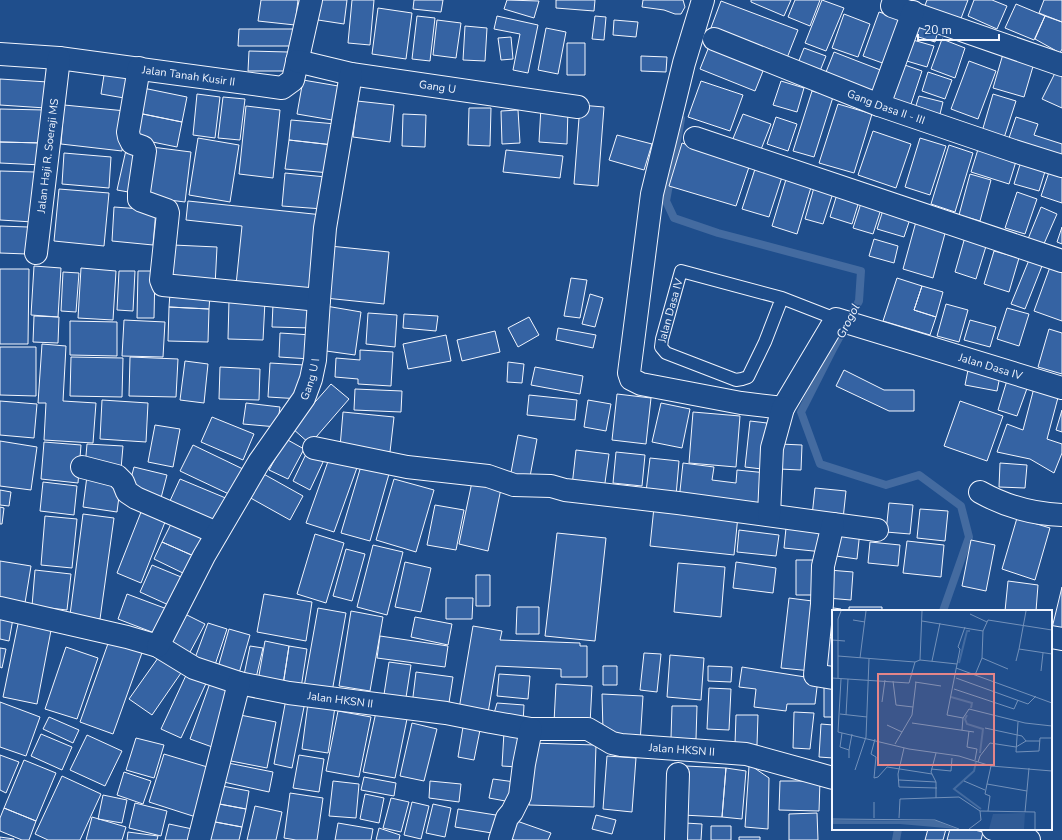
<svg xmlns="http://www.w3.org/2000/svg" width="1062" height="840" viewBox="0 0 1062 840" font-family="'Nunito Sans',sans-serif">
  <rect width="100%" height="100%" fill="#1f4e8c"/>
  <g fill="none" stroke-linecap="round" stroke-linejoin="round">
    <path stroke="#446ba0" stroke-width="8" d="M681,119L666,201L674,218L718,233L861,271L859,301L834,347L801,412L820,464L886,485L919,475L961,506L969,537L943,611
      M896,840L898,829"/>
  </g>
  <path fill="#3563a3" stroke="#f2f6ff" d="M261,0H298L295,25L258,21Z
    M321,0H347L344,24L318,20Z
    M352,0H374L370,45L348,43Z
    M414,0H443L441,12L413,9Z
    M507,0L539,1L534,18L504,9Z
    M556,0H595L594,11L556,8Z
    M643,0H683L685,7L681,14H675L664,10L642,7Z
    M751,0H791L784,16L751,2Z
    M795,0H820L810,26L788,17Z
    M822,0L844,8L826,51L805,43Z
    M927,0H968L960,21L924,8Z
    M974,0H992L1007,6L997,29L968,16Z
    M1044,0H1062V22L1039,13Z
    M721,1L798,30L785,63L709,33Z
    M1016,4L1045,16L1034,40L1005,28Z
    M378,8L412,13L406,59L372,54Z
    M879,12L904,20L888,65L863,56Z
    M844,14L870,24L858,57L832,48Z
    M417,16L435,18L430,61L412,59Z
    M497,16L538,25L528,73L513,70L520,34L494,29Z
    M595,16L606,17L604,40L592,39Z
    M1045,16L1062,22V49L1060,53L1035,39Z
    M437,20L461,23L456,58L433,55Z
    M614,20L638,22L636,37L613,35Z
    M913,24L938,31L935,42L909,34Z
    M465,26L487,28L485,61L463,60Z
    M546,28L566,32L558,74L538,70Z
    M239,29H297V46H238Z
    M511,37L513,59L501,60L498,38Z
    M906,38L934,46L927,67L900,59Z
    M942,39L965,48L955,78L931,69Z
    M567,43H585V75H567Z
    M710,44L765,66L755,91L700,69Z
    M804,48L826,56L820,71L798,63Z
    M249,51L288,52V71H248Z
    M834,52L883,71L874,96L824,77Z
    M1003,54L1034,63L1024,97L993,88Z
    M641,56L667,57L666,72L641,71Z
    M969,61L996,71L978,119L951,109Z
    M899,63L922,71L909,110L886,102Z
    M928,72L952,80L945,99L922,91Z
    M1055,73L1062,76V108L1042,99Z
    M104,75L133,79L130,99L101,94Z
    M0,79L48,82L46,108L0,105Z
    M303,80L344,87L338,121L297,114Z
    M701,81L743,95L730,131L688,117Z
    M781,81L804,88L797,112L773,105Z
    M143,88L187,97L182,122L138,113Z
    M812,91L833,97L814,157L793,151Z
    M197,94L220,97L215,138L193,135Z
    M993,94L1016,101L1003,141L981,135Z
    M919,96L943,102L939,118L914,112Z
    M223,97L245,99L240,140L218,138Z
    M357,101L394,105L390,142L353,137Z
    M838,104L872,114L854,173L819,163Z
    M64,105L126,111L122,151L61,144Z
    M580,105L604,107L598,186L574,184Z
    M246,106L280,110L273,178L239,174Z
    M541,107L568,109L567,144L539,142Z
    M469,108H491L490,146L468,145Z
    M0,109L45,110L43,143L0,142Z
    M518,110L520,143L502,144L501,111Z
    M138,113L182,122L177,147L133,138Z
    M403,114L426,115L425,147L402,146Z
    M743,114L771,124L760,152L732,141Z
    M776,117L797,124L788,151L767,144Z
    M1016,117L1038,124L1034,135L1062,144V165L1006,147Z
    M291,120L336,124L333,145L289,140Z
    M873,131L911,144L896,188L858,175Z
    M617,135L652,144L644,170L609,160Z
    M198,138L239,145L230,202L189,195Z
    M920,138L946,146L930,195L905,187Z
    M289,140L333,145L330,173L285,169Z
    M0,142L43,143L42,165L0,163Z
    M682,143L750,164L736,206L669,186Z
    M949,145L973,153L955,212L931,204Z
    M979,146L1017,158L1009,184L971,172Z
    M152,147L191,152L185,202L145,197Z
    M126,150L142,154L134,193L117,190Z
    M506,150L563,156L560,178L503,172Z
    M64,153L111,157L109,188L62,184Z
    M1022,158L1047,165L1039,191L1014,184Z
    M756,166L783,174L769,217L742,209Z
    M1050,169L1062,172V203L1041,196Z
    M0,171L35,172L33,222L0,220Z
    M285,173L326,177L323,209L282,206Z
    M970,174L991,180L980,221L959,215Z
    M787,176L812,184L797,234L772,226Z
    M815,184L834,190L823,224L805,219Z
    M59,189L109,193L104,246L54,241Z
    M838,191L860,198L852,224L830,217Z
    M1017,192L1037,199L1025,234L1005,228Z
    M862,200L882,206L873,234L853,228Z
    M188,201L323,215L314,293L236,285L242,226L186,220Z
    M114,207L156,210L153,245L112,241Z
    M884,207L911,216L904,237L877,229Z
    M1041,207L1057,214L1043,246L1028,239Z
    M917,218L947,226L933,278L903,269Z
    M0,226L28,227L27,254L0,253Z
    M1062,227V244L1057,242Z
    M965,237L987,243L976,279L955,272Z
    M874,239L898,246L894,263L869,256Z
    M173,245L217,247L215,286L172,284Z
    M330,246L389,252L384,304L325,298Z
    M994,251L1019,258L1009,292L984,284Z
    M1029,260L1042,266L1025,309L1011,304Z
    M34,266L61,268L58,317L31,315Z
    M1050,267L1062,271V321L1034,311Z
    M81,268L116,271L113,320L78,318Z
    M0,269H29L28,344H0Z
    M119,271H135L133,311L117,310Z
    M138,271H155L154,318H137Z
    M63,272L79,273L76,312L61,311Z
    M571,278L587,280L580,318L564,316Z
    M897,278L922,286L914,310L936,317L930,335L883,321Z
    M922,286L943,292L936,317L914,310Z
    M170,293L210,295L209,309L169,307Z
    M590,294L603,298L595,327L582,324Z
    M229,300L265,301L263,340L228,339Z
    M273,304L313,305L312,328L272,327Z
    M946,304L968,310L959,342L937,336Z
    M326,306L361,312L355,355L319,350Z
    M169,307L209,309L208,342L168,341Z
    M1007,308L1029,314L1019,346L997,339Z
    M368,313L397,315L395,347L366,344Z
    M404,314L438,316L436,331L403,328Z
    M34,316L59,317L58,343L33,342Z
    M529,317L539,335L518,347L508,328Z
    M124,320L165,322L163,357L122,356Z
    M970,320L996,327L990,347L964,340Z
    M70,321L117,322V356L70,355Z
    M558,328L596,335L593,348L556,340Z
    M1049,329L1062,333V374L1038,367Z
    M495,331L500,352L462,361L457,340Z
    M280,333L312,335L311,359L279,357Z
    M446,335L451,361L408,369L403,344Z
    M42,344L66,346L63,401L96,403L93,443L44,440L46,403H38Z
    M0,347H36V396L0,395Z
    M360,350L393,352L391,386L358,384V379L335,377L336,358L360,360Z
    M71,357L123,358L122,397L70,396Z
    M130,357L178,359L176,397L129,396Z
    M185,361L208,364L204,403L180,400Z
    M508,362L524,364L522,383L507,382Z
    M270,363L304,365L301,399L268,397Z
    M969,365L1001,371L997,391L965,385Z
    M220,367L260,369L259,400L219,399Z
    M535,367L583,376L580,394L531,385Z
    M844,370L884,390H914V411H889L836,386Z
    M1008,377L1029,383L1017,416L998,410Z
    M331,384L349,399L310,444L292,428Z
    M1035,384L1060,390L1047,439L1062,444V453L1054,473L1030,459L997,452L1007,424L1023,430Z
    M355,389L402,391L401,412L354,410Z
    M617,394L651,398L646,444L612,440Z
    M529,395L577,400L575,420L527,415Z
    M102,400L148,403L146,442L100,439Z
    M588,400L611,404L606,431L584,427Z
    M0,401L37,404L34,438L0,435Z
    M960,401L1003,416L987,461L944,446Z
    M246,403L280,407L277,427L243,424Z
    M661,403L690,409L682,448L652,442Z
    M1062,410V432L1056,430Z
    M343,412L394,417L390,452L340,447Z
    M693,412L740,416L736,467L689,463Z
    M212,417L254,434L243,460L201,442Z
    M750,421L767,423L762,469L745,467Z
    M155,425L180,429L173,467L148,462Z
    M518,435L537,439L529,482L510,478Z
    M286,439L304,449L288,479L269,470Z
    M0,441L37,447L31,490L0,486Z
    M44,442L81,445L78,483L41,479Z
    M87,444L123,446L121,469L85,467Z
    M780,444L802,445L801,470L779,469Z
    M193,445L245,470L233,496L180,471Z
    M576,450L609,454L604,490L572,486Z
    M307,452L324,460L310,490L293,481Z
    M616,452L645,455L642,486L613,483Z
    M331,453L359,462L334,532L306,523Z
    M650,458L679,461L676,496L646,492Z
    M683,463L714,467L712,480L736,483L737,470L767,473L763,509L679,500Z
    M1000,463L1027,465L1025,488L999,487Z
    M361,466L389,474L370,541L341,533Z
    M134,467L167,475L161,498L128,490Z
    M260,472L303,496L290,520L247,496Z
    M87,476L121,481L117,512L83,507Z
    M473,477L502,484L488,551L459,544Z
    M180,479L228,499L217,524L169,503Z
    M394,479L434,490L416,552L376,540Z
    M43,482L77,486L74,515L40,511Z
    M815,488L846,491L843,519L812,516Z
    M0,490L11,492L9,506L0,505Z
    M889,503L913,505L910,534L886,532Z
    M435,505L464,510L456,550L427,545Z
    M0,507L4,508L2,524H0Z
    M143,507L167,517L141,583L117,573Z
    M654,507L738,516L734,555L650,546Z
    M920,509L948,511L945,541L917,538Z
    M83,514L114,518L100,619L70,615Z
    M45,516L77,519L72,568L41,565Z
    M1017,518L1050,528L1035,580L1002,569Z
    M173,520L206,536L196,557L162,542Z
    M786,528L825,532L823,552L784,548Z
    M839,529L860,531L857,559L836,556Z
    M739,530L779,535L776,556L737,552Z
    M557,533L606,538L595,641L545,636Z
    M315,534L344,543L326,603L297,594Z
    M971,540L995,545L986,591L962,586Z
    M907,541L944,545L941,577L903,573Z
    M162,542L196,557L187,575L154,559Z
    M870,542L900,545L898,566L868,563Z
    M373,545L403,552L387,615L357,607Z
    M346,549L365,554L352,601L333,596Z
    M796,560H818V595H796Z
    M0,561L31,566L25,603L0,599Z
    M405,562L431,568L421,612L395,607Z
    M736,562L776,568L773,593L733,588Z
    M678,563L725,567L721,617L674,612Z
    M152,565L186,579L173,607L140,592Z
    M35,570L71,574L67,610L32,606Z
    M829,570L853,572L851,600L827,598Z
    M476,575H490V606H476Z
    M1008,581L1038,585L1036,611H1005Z
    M1062,587V631L1052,628Z
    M127,594L167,609L157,634L118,619Z
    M264,594L312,602L306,641L257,632Z
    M446,598H473L472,619H446Z
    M789,598L820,602L812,671L781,668Z
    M517,607H539V634H516Z
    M826,607L841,609V611H833V630L824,629Z
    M849,607H882V611H849Z
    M318,608L346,613L332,692L304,687Z
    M0,611L14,613L9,641L0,639Z
    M351,611L383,617L370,691L339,686Z
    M181,612L205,624L189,654L165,643Z
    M415,617L452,624L448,645L411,637Z
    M19,619L52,625L37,704L3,697Z
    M208,623L227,629L215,665L195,658Z
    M473,626L502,631L500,640L580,643V646H587V677H561V669L496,666L488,713L459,709Z
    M229,629L250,635L238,677L217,671Z
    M380,636L448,646L445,667L377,658Z
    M822,637L833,638V668L819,667Z
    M110,638L143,650L113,734L80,722Z
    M265,641L289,646L283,685L258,681Z
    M250,646L263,648L256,678L244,675Z
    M289,646L307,649L301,688L283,685Z
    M66,647L98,658L77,719L45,709Z
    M0,648L6,649L2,668L0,667Z
    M644,653L661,654L657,692L640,690Z
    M670,655L704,658L701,700L667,697Z
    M158,658L181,673L152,715L129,699Z
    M389,662L411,665L405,704L383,701Z
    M603,666H617V685H603Z
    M708,666L732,667L731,682L708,681Z
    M742,667L818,679L815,704H787L786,711L754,707L756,689L739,687Z
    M188,671L208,679L181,738L161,729Z
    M416,672L453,677L448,709L412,705Z
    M499,674L530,676L528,699L497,696Z
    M210,683L235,692L215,748L190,739Z
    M556,684L592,686L590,724L554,722Z
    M824,684H833V717H824Z
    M709,688L731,689L729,730L707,729Z
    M602,694L643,696L640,743L603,731Z
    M286,699L305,702L292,768L274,764Z
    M0,702L40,717L26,756L0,747Z
    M308,703L335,707L328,753L302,749Z
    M497,703L524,705L523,723L493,717Z
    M672,706H697L696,739L671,738Z
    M338,711L371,717L359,777L326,771Z
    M376,712L407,719L395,778L363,772Z
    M794,712L814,713L810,749L793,748Z
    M235,714L276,722L267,768L226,760Z
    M736,715H758L757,745L735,744Z
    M49,717L79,730L73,743L43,729Z
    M412,723L437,729L424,781L400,776Z
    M821,724L833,725V758L819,757Z
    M463,727L480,730L474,760L458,757Z
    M504,732L521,733L518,767L502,766Z
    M41,734L72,747L62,770L31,756Z
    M87,735L122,751L105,786L70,770Z
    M136,738L164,745L154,778L126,770Z
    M531,743L596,745L594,807L529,805Z
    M164,754L214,769L199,818L149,802Z
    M0,755L19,762L6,793L0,790Z
    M299,755L324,759L319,792L293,788Z
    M607,756L636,758L632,812L603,809Z
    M24,760L56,773L36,821L4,808Z
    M223,762L273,772L269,792L219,781Z
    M686,766L726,768L722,817L682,815Z
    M749,766L753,767L769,778L768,829L745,827Z
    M726,768L746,771L742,819L722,817Z
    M124,772L151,781L143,804L117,795Z
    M62,776L101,794L80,840H48L35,834Z
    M364,777L396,783L394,796L361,790Z
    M493,779L515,782L511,802L489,798Z
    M333,781L359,784L356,818L329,816Z
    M430,781L461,784L459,802L429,798Z
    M780,781H820L819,811L779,810Z
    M217,785L249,791L246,809L214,803Z
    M290,793L323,798L317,840H296L284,838Z
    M365,794L384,798L379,823L360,819Z
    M103,795L127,800L122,823L98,819Z
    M391,798L409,802L401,832L383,828Z
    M412,802L429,806L421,839L404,835Z
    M135,803L167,811L161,836L129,828Z
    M214,803L246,809L242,827L210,821Z
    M433,804L451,808L445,837L426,833Z
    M255,806L282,812L276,840H247Z
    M4,808L36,821L29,840H22L0,831V818Z
    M458,809L502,816L498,834L455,827Z
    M817,813L818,840H789V814Z
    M596,815L616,820L612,834L592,829Z
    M92,817L126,827L122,840H86Z
    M514,820L551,833L548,840H515L508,838Z
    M210,821L242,827L239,840H206Z
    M338,823L373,829L371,840H335Z
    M685,823L702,824L701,840H683Z
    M169,824L197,830L195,840H165Z
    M711,826H731V840H711Z
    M379,828L400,835L399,840H376Z
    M928,829H946L943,840H925Z
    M950,829H970L983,832L981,840H947Z
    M128,832L158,836L157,840H127Z
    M0,837L14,839V840H0Z
    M739,837H760V840H739Z"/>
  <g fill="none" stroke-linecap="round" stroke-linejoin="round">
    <defs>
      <g id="lane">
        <path id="s1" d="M782,298L765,342L748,377L742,379L736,380L666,353L661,347L662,339L681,271L782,298L836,319"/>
      </g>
      <g id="street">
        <path id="s2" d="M703,0L684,63L652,194L629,373L631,379L641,384L741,403L783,408L836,319L1062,388"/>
        <path d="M894,0L892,6L1062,65"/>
        <path id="s3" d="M714,39L879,105L1014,151L1062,166"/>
        <path id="s4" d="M0,54L59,58L282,88L293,80L311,0"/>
        <path id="s5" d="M297,61L351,74L578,107"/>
        <path d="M139,68L128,132L129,137L132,143L143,147L145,151L139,192V199L142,201L167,210L168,213L161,280L163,285L319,300"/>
        <path d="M879,105L913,12"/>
        <path d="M695,138L1062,261"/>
        <path id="s6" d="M36,253L59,58"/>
        <path d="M314,448L407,467L488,476L514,485L551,486L565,490L678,503L877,530"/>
        <path d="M82,467L117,476L123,482L127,492L136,498L217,533"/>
        <path d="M980,492C1005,506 1034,514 1062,515"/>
        <path d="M769,515L772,448L783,408"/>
        <path d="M833,524L823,566L822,604L815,675L833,678"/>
        <path id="s7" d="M0,608L127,637L158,646L194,668L239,683L289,693L446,713L491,722L531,729H588L612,743L621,745L746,754L833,778"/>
        <path d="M1051,637L1062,639"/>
        <path id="s8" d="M158,646L204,556L259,462L304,398L311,379L315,360L319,300L325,228L351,74"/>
        <path d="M993,829L1029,840"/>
        <path d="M199,840L239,683"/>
        <path d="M500,840L507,818L512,812L520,796L524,764L531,729"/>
        <path d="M676,840L678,774"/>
      </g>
    </defs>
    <use href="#lane" stroke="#f2f6ff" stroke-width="14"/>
    <use href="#street" stroke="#f2f6ff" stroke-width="24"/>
    <use href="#lane" stroke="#1f4e8c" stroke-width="12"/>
    <use href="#street" stroke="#1f4e8c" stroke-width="22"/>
  </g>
  <g text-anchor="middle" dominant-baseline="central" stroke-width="3" stroke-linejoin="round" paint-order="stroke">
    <g font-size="11" fill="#f2f6ff" stroke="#1f4e8c">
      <text stroke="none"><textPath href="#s4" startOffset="190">Jalan Tanah Kusir II</textPath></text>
      <text stroke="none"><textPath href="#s5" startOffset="143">Gang U</textPath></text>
      <text stroke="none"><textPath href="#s3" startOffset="185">Gang Dasa II - III</textPath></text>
      <text stroke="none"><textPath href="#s6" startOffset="98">Jalan Haji R. Soeraji MS</textPath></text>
      <text stroke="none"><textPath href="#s1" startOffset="219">Jalan Dasa IV</textPath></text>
      <text stroke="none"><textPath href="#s2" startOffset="808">Jalan Dasa IV</textPath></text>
      <text stroke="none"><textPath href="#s8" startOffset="308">Gang U I</textPath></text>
      <text stroke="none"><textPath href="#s7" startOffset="355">Jalan HKSN II</textPath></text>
      <text stroke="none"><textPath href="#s7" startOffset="703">Jalan HKSN II</textPath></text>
    </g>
    <g font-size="12" font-style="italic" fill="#f2f6ff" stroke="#1f4e8c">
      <text transform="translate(848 321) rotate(-63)">Grogol</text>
    </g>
  </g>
  <g transform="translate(832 610)">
    <rect width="220" height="220" fill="#1f4e8c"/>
    <path d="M193,203L192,219H157L161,204Z" fill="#305b95"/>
    <path d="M0,210L105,211L125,219L68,214H0Z" fill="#446ba0"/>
    <path fill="none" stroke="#446ba0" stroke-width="2" d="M127,53L135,21H138M119,87L140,93L139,98M135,105L133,109L135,114L151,119L148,143M144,152L142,161L122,179L149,199"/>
    <path fill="none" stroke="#7391ba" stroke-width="1" d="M194,1L187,39L220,44M138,4L155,12M21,10L33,12M90,11L151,21M133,17L126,37L128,39L115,105L131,108L137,99L193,113L220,116M220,20L156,10L151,21L150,48L143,65L220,93M0,30L13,31M6,46L83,52M28,48L34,1M150,48L176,59M88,50L125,54M100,51L108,13M184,51L187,39M124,58L143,65M209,61L211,43M0,68L77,73L83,52L88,50L90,1M6,68V9L9,1M124,68L196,94L204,86M9,69L6,122L77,139L127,146L159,156L220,161M61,71L64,95L81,97M83,72L109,76M122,79L182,99L186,90M50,92L53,70M8,104L35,107M14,105L16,69M186,112L184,142L207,141L208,128H220M80,113L142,122M55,115L70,122M153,118L190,126L194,131M130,120L131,108M137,121L135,137L145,139L143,150M10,123L8,137L17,140V148M43,129L39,144L44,147L42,168L46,167L55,157L100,164M63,134L80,105L84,72M72,138L66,164L67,177L105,178M17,140L20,124M104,143L99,162L104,172V188M146,152L148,146L158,133L184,137L194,131H208M159,156L155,174L195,181M99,159L119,161L120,148M23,160L34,127L37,49M67,170L104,172M132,171L153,180M155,174L153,184L158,186L156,201M42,192V208M193,202L197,158M67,208L68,189L127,187L148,201L203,202V219M0,209L103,210L127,219M137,219L149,210L148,201"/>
    <path fill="#e38589" fill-opacity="0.15" stroke="#e38589" stroke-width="2" d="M46,64H162V155H46Z"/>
    <rect width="220" height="220" fill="none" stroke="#f2f6ff" stroke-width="2"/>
  </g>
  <path d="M918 34v6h81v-6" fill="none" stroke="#f2f6ff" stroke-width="2"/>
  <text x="924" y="34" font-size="12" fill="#f2f6ff" stroke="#1f4e8c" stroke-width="3" paint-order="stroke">20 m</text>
</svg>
